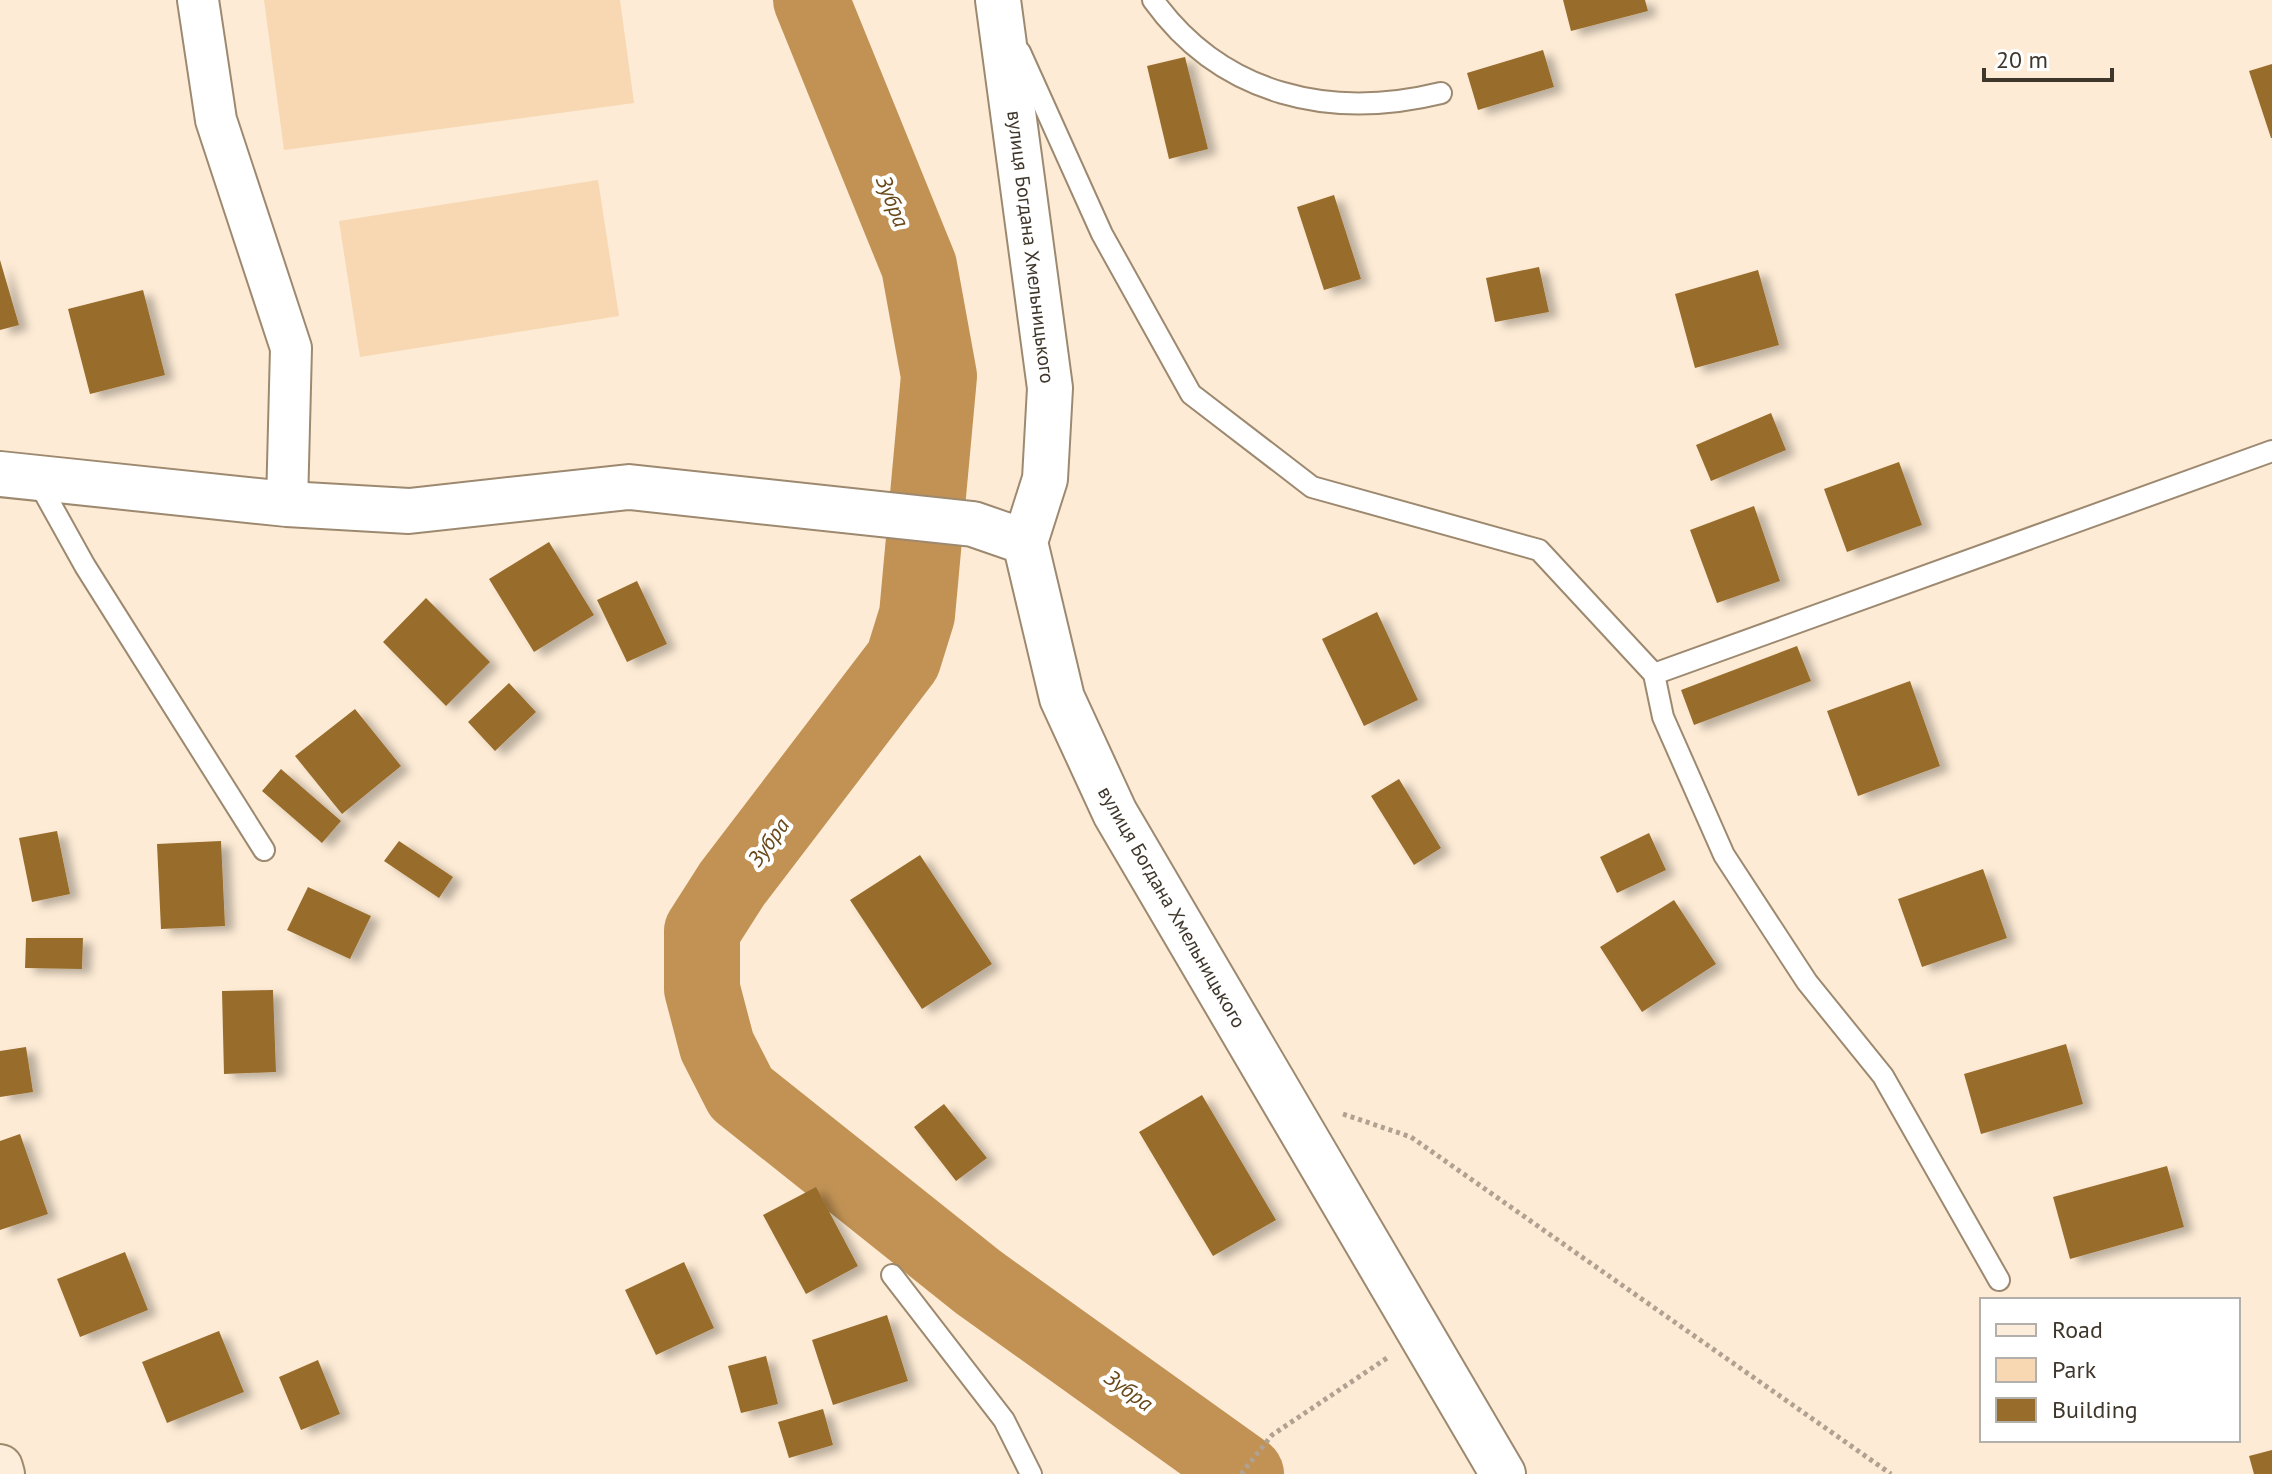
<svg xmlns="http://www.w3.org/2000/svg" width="2272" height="1474" viewBox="0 0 2272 1474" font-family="'PT Sans',sans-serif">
  <defs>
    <filter id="shadow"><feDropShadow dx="9" dy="5" stdDeviation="4" flood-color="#0004"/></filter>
  </defs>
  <rect width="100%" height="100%" fill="#fdebd5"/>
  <path fill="#f7d8b2" d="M264,0H620L634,103L284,150Z
    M598,180L619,316L360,357L339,221Z"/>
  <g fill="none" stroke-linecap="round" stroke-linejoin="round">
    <path stroke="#c19254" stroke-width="76" d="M811,0L919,266L939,376L917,615L903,660L732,884L702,931V989L717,1046L741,1093L978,1282L1246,1474"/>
  </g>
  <path fill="#986c2b" filter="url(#shadow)" d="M1563,0H1645L1648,11L1571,31Z
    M1543,50L1554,87L1478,110L1467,73Z
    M1185,57L1208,149L1169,159L1147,66Z
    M2272,64V138H2271L2249,71Z
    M1334,195L1361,279L1324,290L1297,207Z
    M0,260L19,325L0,330Z
    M1539,267L1549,312L1495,322L1486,278Z
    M1758,270L1779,345L1695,368L1675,294Z
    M143,290L165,375L90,394L68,309Z
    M1771,413L1786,450L1711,481L1696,445Z
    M1899,462L1922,525L1847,552L1824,489Z
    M1754,506L1780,581L1717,603L1690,530Z
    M549,542L594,615L534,652L489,579Z
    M637,581L667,644L627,662L597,600Z
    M426,598L490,662L446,706L383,642Z
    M1377,612L1418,700L1364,726L1322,639Z
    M1797,646L1811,681L1694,725L1681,690Z
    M1910,681L1940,766L1858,796L1827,711Z
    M509,683L536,712L495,751L468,722Z
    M355,709L401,766L342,814L295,756Z
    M281,769L341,821L322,843L262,791Z
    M1399,779L1441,848L1414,865L1371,796Z
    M57,831L70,894L32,902L19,838Z
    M1649,833L1666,870L1617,893L1600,857Z
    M221,841L225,926L161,929L157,844Z
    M399,841L453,877L439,898L384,861Z
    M920,855L992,964L922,1009L850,900Z
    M1983,869L2007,938L1922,967L1898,899Z
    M308,887L371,916L350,959L287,930Z
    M1674,900L1716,964L1642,1012L1600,947Z
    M26,938H83L82,969L25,968Z
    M273,990L276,1072L224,1074L222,991Z
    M2066,1044L2083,1104L1981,1134L1964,1074Z
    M26,1047L33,1092L0,1097V1051Z
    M1202,1095L1276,1220L1213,1256L1139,1132Z
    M944,1104L987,1158L956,1181L914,1127Z
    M20,1134L48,1214L0,1230V1141Z
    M2167,1166L2184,1227L2070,1259L2053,1197Z
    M816,1187L858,1266L806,1294L763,1215Z
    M125,1252L148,1310L80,1337L57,1279Z
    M684,1262L714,1328L656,1355L625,1290Z
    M887,1315L908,1381L833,1405L812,1340Z
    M219,1331L244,1392L167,1423L142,1362Z
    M766,1356L778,1404L741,1413L728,1366Z
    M318,1360L340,1414L301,1430L279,1377Z
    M823,1409L833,1445L789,1458L778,1422Z
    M2272,1450V1474H2254L2249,1456Z"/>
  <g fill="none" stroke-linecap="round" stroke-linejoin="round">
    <defs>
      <path id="service" d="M1153,0C1222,96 1331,120 1441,93
        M1020,52L1102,234L1191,394L1312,487L1539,550L1654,674L2272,451
        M36,478L85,566L264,850
        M1654,674L1663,717L1724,855L1807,982L1883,1076L1999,1280
        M892,1275L1004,1420L1031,1474"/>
      <path id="minor" d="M198,0L216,120L291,348L287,504"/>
      <path id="tertiary" d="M998,0L1050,388L1045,479L1025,542L1062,698L1115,813L1503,1474
        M0,474L287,504L409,511L629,487L973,524L1025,542"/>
      <path id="secondary" d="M0,1467L2,1474"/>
    </defs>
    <use href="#service" stroke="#9d896f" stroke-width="24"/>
    <use href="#minor" stroke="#9d896f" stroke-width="44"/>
    <use href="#tertiary" stroke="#9d896f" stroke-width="48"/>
    <use href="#secondary" stroke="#9d896f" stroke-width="48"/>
    <path stroke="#b0a190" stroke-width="5" stroke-dasharray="4 4" stroke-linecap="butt" d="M1343,1114L1411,1137L1891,1474
      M1241,1474L1272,1435L1387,1358"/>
    <use href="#service" stroke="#fff" stroke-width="20"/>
    <use href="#minor" stroke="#fff" stroke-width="40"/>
    <use href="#tertiary" stroke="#fff" stroke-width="44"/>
    <use href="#secondary" stroke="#fdeedb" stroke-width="44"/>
  </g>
  <g text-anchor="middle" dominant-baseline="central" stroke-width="8" stroke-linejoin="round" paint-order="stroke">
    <g font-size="20" fill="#40372c" stroke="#fff">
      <text transform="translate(1031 247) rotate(83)">вулиця Богдана Хмельницького</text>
      <text transform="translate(1172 907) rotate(60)">вулиця Богдана Хмельницького</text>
    </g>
    <g font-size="22" font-style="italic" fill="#694919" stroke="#fff">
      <text transform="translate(893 201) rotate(68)">Зубра</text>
      <text transform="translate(768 842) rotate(-54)">Зубра</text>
      <text transform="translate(1129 1390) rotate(36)">Зубра</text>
    </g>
  </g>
  <rect x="1980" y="1298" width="260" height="144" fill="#ffffff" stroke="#b3afab" stroke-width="2"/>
  <rect x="1996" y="1324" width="40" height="12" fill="#fdeedb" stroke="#b3afab" stroke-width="2"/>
  <text x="2052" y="1338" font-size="24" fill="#40372c">Road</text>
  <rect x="1996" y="1358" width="40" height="24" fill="#f7d8b2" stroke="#b3afab" stroke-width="2"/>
  <text x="2052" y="1378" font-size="24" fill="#40372c">Park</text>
  <rect x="1996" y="1398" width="40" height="24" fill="#986c2b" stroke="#b3afab" stroke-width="2"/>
  <text x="2052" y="1418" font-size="24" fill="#40372c">Building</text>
  <path d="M1984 68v12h128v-12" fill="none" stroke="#40372c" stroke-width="4"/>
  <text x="1996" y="68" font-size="24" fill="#40372c" stroke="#ffffff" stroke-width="6" paint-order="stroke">20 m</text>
</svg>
